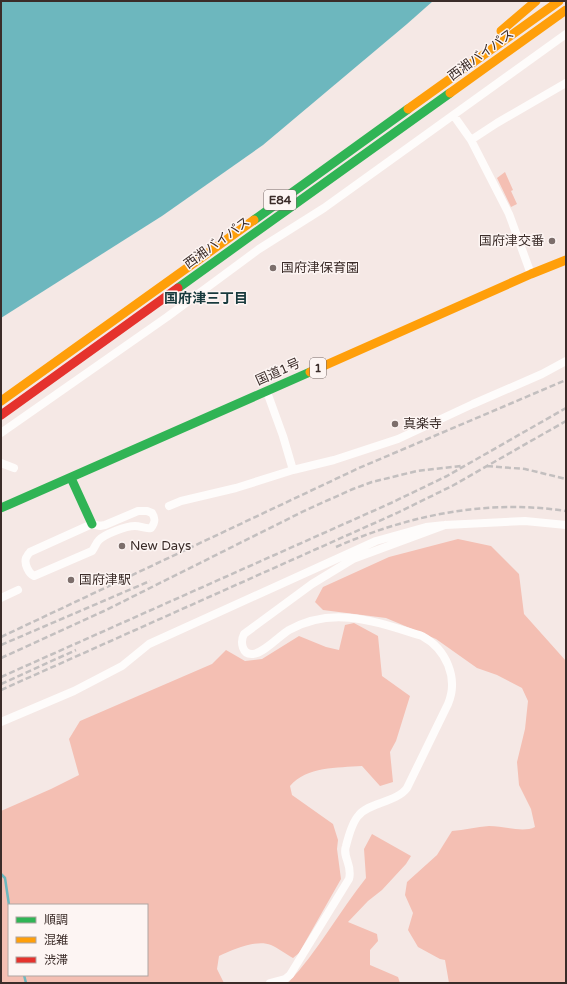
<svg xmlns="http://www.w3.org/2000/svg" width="567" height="984" viewBox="0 0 567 984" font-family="'Varela Round','Noto Sans JP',sans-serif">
  <rect width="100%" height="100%" fill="#f5e8e5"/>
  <path fill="#f4bfb3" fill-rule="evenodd" d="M505,172L513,190L511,191L517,204L511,207L497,178Z
    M458,539L491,546L519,574L524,614L566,661V983H449L445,960L440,959L418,947L408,930L413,913L405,895L407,882L437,855L452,831C464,830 477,827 489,826C504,826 523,833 535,827L531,809L519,785L517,762L525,729L528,701L522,688L497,675L477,668L436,639L386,618L323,610L315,602L323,587L389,557Z
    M354,623L378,636L382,676L410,696L396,741L390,752L393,782L380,786L362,766C337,768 307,766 290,786L292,795L333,824L338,840L337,849L341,879L299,953L293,958C286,954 278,948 271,945C256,939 232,950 219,956L217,969L224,983H1V811L51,789L79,775L69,739L80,721L212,664L226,650L245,661L262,659L299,636L326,647L339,650L345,625ZM9,905H147V975H9Z
    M372,834L411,856L406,864L382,890L368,901L348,922L377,934L378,941L370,950V965L398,977L400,983H288C318,951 339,912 366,878L364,849Z"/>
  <path fill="#6db7be" d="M1,1H433L407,24L263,145L162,216L1,318Z"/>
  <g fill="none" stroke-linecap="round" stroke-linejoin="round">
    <path stroke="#6db7be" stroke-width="2.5" d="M1,874L5,878L9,905
      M24,975L26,983"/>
    <path stroke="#fefcfb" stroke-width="8" d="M454,116L471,140L509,214L531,274
      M471,140L497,123L566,83
      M267,392L283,436L293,470
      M1,433L167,317L259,249L324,208L566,34
      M1,463L14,468
      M169,506L181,501L236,488L293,470L334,460L398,439L473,404L542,374L566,361
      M138,511H147L152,513C156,519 155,523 151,528C145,529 141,526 135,526C126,526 105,534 99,540C96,543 95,547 92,551L34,576C29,574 24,564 26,558C27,556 29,553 30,552L92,524L100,526L105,525Z
      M1,598L18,590
      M1,722L74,691L122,666L149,644L376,541L426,527L445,525L525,521L566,525
      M270,983L285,979L290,975L349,879C353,865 342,857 346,846C348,838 353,821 359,815C368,803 397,802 407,788L448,704C459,678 446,649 422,636C376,622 334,605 289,630C279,636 264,653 253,654C242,655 240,642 244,634L312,584L353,559L445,525"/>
    <path stroke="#30b455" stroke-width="9" d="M254,220L408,109
      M178,288L450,93
      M71,478L92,524
      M1,508L310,372"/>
    <path stroke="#ff9f0a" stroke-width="9" d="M501,31L536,1
      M450,93L566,10
      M408,109L559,1
      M310,372L531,274L566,260
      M1,401L254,220"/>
    <path stroke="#e5322d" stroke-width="9" d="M1,415L178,288"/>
    <path stroke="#c3bfbf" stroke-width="2.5" stroke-dasharray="6 3" stroke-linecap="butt" d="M487,466L525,469L566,479
      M336,547C409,515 487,499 566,511
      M1,637L359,468L566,380
      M1,645L150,581
      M1,658L104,611L306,510L353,489L372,482L417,471L461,466
      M1,677L391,503L447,476L566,408
      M1,684L76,650
      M1,690L397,513L452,486L566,421"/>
  </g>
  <g fill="#7c6e6b" stroke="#fdf5f3" stroke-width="1.5">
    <circle cx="552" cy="241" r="4"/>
    <circle cx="273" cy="268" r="4"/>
    <circle cx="395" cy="424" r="4"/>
    <circle cx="122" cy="546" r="4"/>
    <circle cx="71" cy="580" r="4"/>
  </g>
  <g text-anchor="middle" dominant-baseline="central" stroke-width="3" stroke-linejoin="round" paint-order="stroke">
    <g fill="#fdf5f3" stroke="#756866" stroke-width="1">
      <rect x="264" y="190" width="32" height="20" rx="3"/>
      <rect x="310" y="358" width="16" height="20" rx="3"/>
    </g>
    <g font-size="12" font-weight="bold" fill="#3b2c29">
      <text x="280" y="200">E84</text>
      <text x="318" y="368">1</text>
    </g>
    <g font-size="13" fill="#3b2c29" stroke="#fdf5f3">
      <text transform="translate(481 55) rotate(-36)">西湘バイパス</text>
      <text transform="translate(217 243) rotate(-36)">西湘バイパス</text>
      <text transform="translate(278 372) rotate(-24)">国道1号</text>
    </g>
    <g font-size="13" fill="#3b2c29" stroke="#fdf5f3" text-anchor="start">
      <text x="544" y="241" text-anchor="end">国府津交番</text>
      <text x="281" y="268">国府津保育園</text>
      <text x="403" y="424">真楽寺</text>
      <text x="130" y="546">New Days</text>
      <text x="79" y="580">国府津駅</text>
    </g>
    <g font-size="14" font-weight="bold" fill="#183a3d" stroke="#fdf5f3">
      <text x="206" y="298">国府津三丁目</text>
    </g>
  </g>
  <rect width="567" height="984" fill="none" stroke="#3b2c29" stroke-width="4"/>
  <rect x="8" y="904" width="140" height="72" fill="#fdf5f3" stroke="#afa5a2"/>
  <rect x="16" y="917" width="20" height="6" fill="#30b455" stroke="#afa5a2"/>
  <text x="44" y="924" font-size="12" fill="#3b2c29">順調</text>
  <rect x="16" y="937" width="20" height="6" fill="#ff9f0a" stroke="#afa5a2"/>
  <text x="44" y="944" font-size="12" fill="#3b2c29">混雑</text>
  <rect x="16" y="957" width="20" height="6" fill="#e5322d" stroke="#afa5a2"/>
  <text x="44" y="964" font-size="12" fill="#3b2c29">渋滞</text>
</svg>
